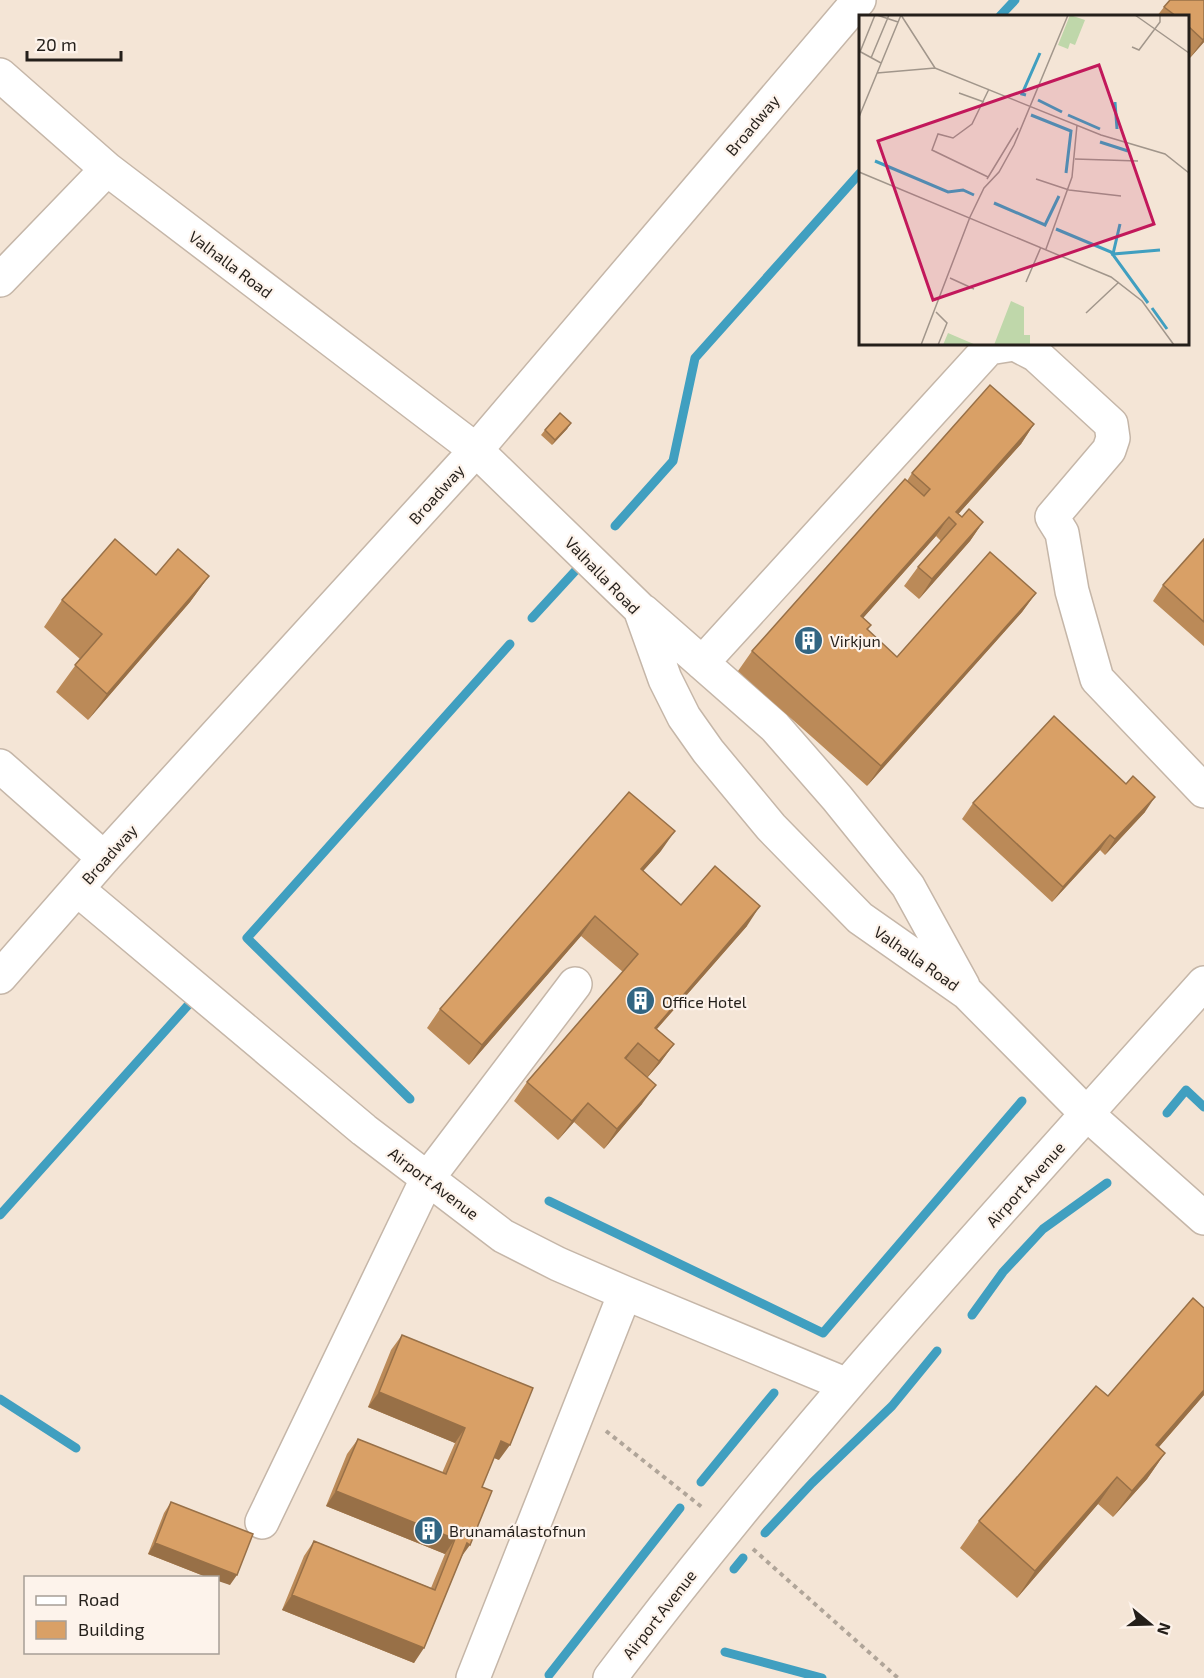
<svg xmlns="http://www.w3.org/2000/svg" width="1204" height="1678" viewBox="0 0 1204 1678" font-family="'Exo 2',sans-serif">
  <rect width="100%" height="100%" fill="#f4e5d6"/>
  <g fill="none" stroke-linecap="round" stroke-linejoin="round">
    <path stroke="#409fc0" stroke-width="9" d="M1000,16L1015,0
      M615,526L673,461L695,358L860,173
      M532,618L577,569
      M410,1099L247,938L510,644
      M1167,1113L1186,1090L1204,1107
      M549,1201L823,1333L1022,1101
      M0,1215L190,1003
      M972,1315L1003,1272L1043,1229L1107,1183
      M0,1399L76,1448
      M701,1482L774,1393
      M765,1533L812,1483L892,1406L937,1351
      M734,1569L743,1558
      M725,1652L822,1678
      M549,1675L680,1508"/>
    <defs>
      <path id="minor" d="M0,75L107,169L476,450L640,609L665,679L684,717L708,751L771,827L860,918L967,993L1087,1114L1204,1218
        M0,280L107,169
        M1015,344L1036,355L1111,424L1113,438L1109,450L1052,517L1062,533L1072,591L1097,679L1204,791
        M643,611L775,727L837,798L908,886L963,986
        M702,663L989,348L1014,344
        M0,766L104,858
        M77,889L364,1130L503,1236L558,1264L625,1293L847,1385
        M0,977L104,858L476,450L859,0
        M262,1522L427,1179L575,984
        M473,1678L625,1293
        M610,1678C793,1435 1001,1210 1204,983"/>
    </defs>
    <use href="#minor" stroke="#c5b6a8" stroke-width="36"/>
    <path stroke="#b0a599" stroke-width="4" stroke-dasharray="4.5 4.5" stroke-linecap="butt" d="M606,1431L703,1508
      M753,1549L898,1678"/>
    <use href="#minor" stroke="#fff" stroke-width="33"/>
  </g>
  <path fill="#bb8a58" d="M1204,0V42L1189,59L1188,57V16H1157L1164,7Z
    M571,423L567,429L552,445L541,435L545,430Z
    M1034,424L1021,444L958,514L962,517L983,522L970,541L919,599L904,586L918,567L941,541L936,536L863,618L871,625L867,630L897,657L1036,593L1022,612L867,786L738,671L752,651L907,481L912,473Z
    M1204,539V646L1153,601L1163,585Z
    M156,575L209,576L190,602L88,720L56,692L80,659L44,627L62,600Z
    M973,803L1145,812L1105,855L1100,850L1052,902L962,819Z
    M661,851L643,871L681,905L747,926L657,1029L674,1044L660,1063L647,1078L642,1104L604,1149L574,1122L558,1140L514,1101L527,1082L623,972L581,936L469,1065L427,1028L440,1009Z
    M1204,1308V1395L1159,1447L1165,1453L1147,1479L1113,1517L1098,1504L1017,1598L960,1548L979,1521L1108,1396Z
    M402,1335L499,1460L494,1458L482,1487L462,1556L414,1663L282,1610L304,1556L314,1541L431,1588L445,1554L326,1506L347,1454L358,1439L442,1473L455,1443L368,1407L391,1350Z
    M171,1502L230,1585L218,1578H209L148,1554L164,1513Z"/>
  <path fill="#987047" d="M1204,38V42L1189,59L1203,40Z
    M571,423L567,429L552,445L555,440Z
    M1034,424L1021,444L953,520L956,512Z
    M949,517L936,536L847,636L861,616Z
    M983,522L970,541L919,599L932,579Z
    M209,576L190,602L88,720L107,694Z
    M1036,593L1022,612L867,786L881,766Z
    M1155,797L1145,812L1105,855L1115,839Z
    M675,831L661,851L627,889L641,869Z
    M1110,835L1100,850L1052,902L1063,887Z
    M760,906L747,926L641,1047L655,1028Z
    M595,916L581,936L469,1065L482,1045Z
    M638,1043L624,1062L625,1058Z
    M674,1044L660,1063L645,1080L659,1061Z
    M656,1085L642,1104L604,1149L617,1129Z
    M588,1103L574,1122L558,1140L572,1121Z
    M1204,1390V1395L1138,1471L1156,1445Z
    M379,1392L465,1428L455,1443L368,1407Z
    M501,1441L510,1445L499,1460L490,1456Z
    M1165,1453L1147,1479L1113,1517L1132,1491Z
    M1117,1477L1098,1504L1017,1598L1035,1571Z
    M336,1491L455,1539L445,1554L326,1506Z
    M155,1543L237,1575L230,1585L218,1581V1578H209L148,1554Z
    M467,1543L470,1545L459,1560Z
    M292,1595L424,1648L414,1663L282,1610Z"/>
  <path fill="#d9a066" stroke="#987047" stroke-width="1.5" d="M1170,0H1204V38L1203,40L1188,26V16H1176L1164,7Z
    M990,385L1034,424L956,512L962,517L969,509L983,522L932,579L918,567L956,524L949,517L861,616L871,625L867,629L897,657L990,552L1036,593L881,766L752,651L905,479L924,496L930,489L912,473Z
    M560,413L571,423L555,440L545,430Z
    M115,539L156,575L178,549L209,576L107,694L75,665L102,634L62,600Z
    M1204,539V622L1163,585Z
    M1054,716L1126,784L1133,776L1155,797L1115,839L1110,835L1063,887L973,803Z
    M629,792L675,831L641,869L681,905L715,866L760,906L655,1028L674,1044L659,1061L638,1043L625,1058L656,1085L617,1129L588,1103L572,1121L527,1082L638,954L595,916L482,1045L440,1009Z
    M1193,1298L1204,1308V1390L1156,1445L1165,1453L1132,1491L1117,1477L1035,1571L979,1521L1096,1386L1108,1396Z
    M402,1335L533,1388L510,1445L501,1441L482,1487L492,1491L470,1545L467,1543L424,1648L292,1595L314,1541L435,1590L455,1539L336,1491L358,1439L446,1474L465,1428L379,1392Z
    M171,1502L253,1534L237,1575L155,1543Z"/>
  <defs>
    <symbol id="building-disc" viewBox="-11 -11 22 22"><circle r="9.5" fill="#326582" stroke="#fdf3eb"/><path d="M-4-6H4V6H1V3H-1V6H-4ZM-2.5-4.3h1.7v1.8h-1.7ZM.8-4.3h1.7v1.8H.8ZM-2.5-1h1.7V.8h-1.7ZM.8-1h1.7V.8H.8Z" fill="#fff"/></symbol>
  </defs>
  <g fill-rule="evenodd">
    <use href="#building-disc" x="792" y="624" width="33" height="33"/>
    <use href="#building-disc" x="624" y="984" width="33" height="33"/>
    <use href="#building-disc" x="412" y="1514" width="33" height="33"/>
  </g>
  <g text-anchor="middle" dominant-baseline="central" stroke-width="4.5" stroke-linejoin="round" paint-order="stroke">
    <g font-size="16" fill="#241f1a" stroke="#fdf3eb">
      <text transform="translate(752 125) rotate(-50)">Broadway</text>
      <text transform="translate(231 264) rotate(37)">Valhalla Road</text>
      <text transform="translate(436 494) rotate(-48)">Broadway</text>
      <text transform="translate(603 575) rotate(46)">Valhalla Road</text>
      <text transform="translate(109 854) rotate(-48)">Broadway</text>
      <text transform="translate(917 958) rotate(35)">Valhalla Road</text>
      <text transform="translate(434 1183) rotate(37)">Airport Avenue</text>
      <text transform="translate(1025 1184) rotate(-48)">Airport Avenue</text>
      <text transform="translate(659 1614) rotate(-52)">Airport Avenue</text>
    </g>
    <g font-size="16" fill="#241f1a" stroke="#fdf3eb" text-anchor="start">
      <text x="830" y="640">Virkjun</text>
      <text x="662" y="1001">Office Hotel</text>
      <text x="449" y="1530">Brunamálastofnun</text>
    </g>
  </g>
  <g transform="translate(859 15)">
    <rect width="330" height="330" fill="#f4e5d6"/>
    <path d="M211,0L226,5L216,30L211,28L209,34L199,30ZM152,286L165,292V320H171V330H135ZM89,318L117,330H84Z" fill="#bfd7aa"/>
    <path fill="none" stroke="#409fc0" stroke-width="3" d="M167,80L163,79L181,38M179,85L203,97M256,87L258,114M172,100L212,116L207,158M209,100L241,114M241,127L269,136M16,146L89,177L104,175L115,180M135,188L186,210L200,181M261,209L254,239L301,235M197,214L252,237L289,288M293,293L308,314"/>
    <path fill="none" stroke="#a1968b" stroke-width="1.5" d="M18,0L39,7M42,0L76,53M276,0L330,38M273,32L280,35L301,7V0M0,36L22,48M1,37L16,0M12,43L30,0M18,58L76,53L242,120L306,139L330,158M100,78L125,87M0,102L42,0M216,144L279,146M0,157L252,262L283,286L315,330M129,162L73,135L79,119L94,123L113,109L130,74M128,164L159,113M177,164L210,175L262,181M187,234L213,162L218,110M91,263L115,274M167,267L182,232M77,297L88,308L79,330M227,298L260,267M62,330L111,202L125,173L140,157L155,130L209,0"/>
    <path fill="#c2185b" fill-opacity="0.15" stroke="#c2185b" stroke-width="3" d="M240,50L295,209L74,285L19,126Z"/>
    <rect width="330" height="330" fill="none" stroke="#241f1a" stroke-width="3"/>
  </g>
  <rect x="24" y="1576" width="195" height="78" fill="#fdf3eb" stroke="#a69e97" stroke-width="1.5"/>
  <rect x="36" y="1596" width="30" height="9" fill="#ffffff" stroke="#a69e97" stroke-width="1.5"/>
  <text x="78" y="1606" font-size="18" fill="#241f1a">Road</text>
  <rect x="36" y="1621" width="30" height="18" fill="#d9a066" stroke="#a69e97" stroke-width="1.5"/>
  <text x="78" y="1636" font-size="18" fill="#241f1a">Building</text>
  <g transform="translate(1150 1624) rotate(109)" stroke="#fdf3eb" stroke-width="4.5" paint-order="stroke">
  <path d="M0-4.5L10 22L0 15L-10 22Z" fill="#241f1a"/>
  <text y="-9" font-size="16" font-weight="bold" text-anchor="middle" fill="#241f1a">N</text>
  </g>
  <path d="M27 51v9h94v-9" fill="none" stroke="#241f1a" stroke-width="3"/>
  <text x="36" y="51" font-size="18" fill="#241f1a" stroke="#fdf3eb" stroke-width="4.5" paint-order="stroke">20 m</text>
</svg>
